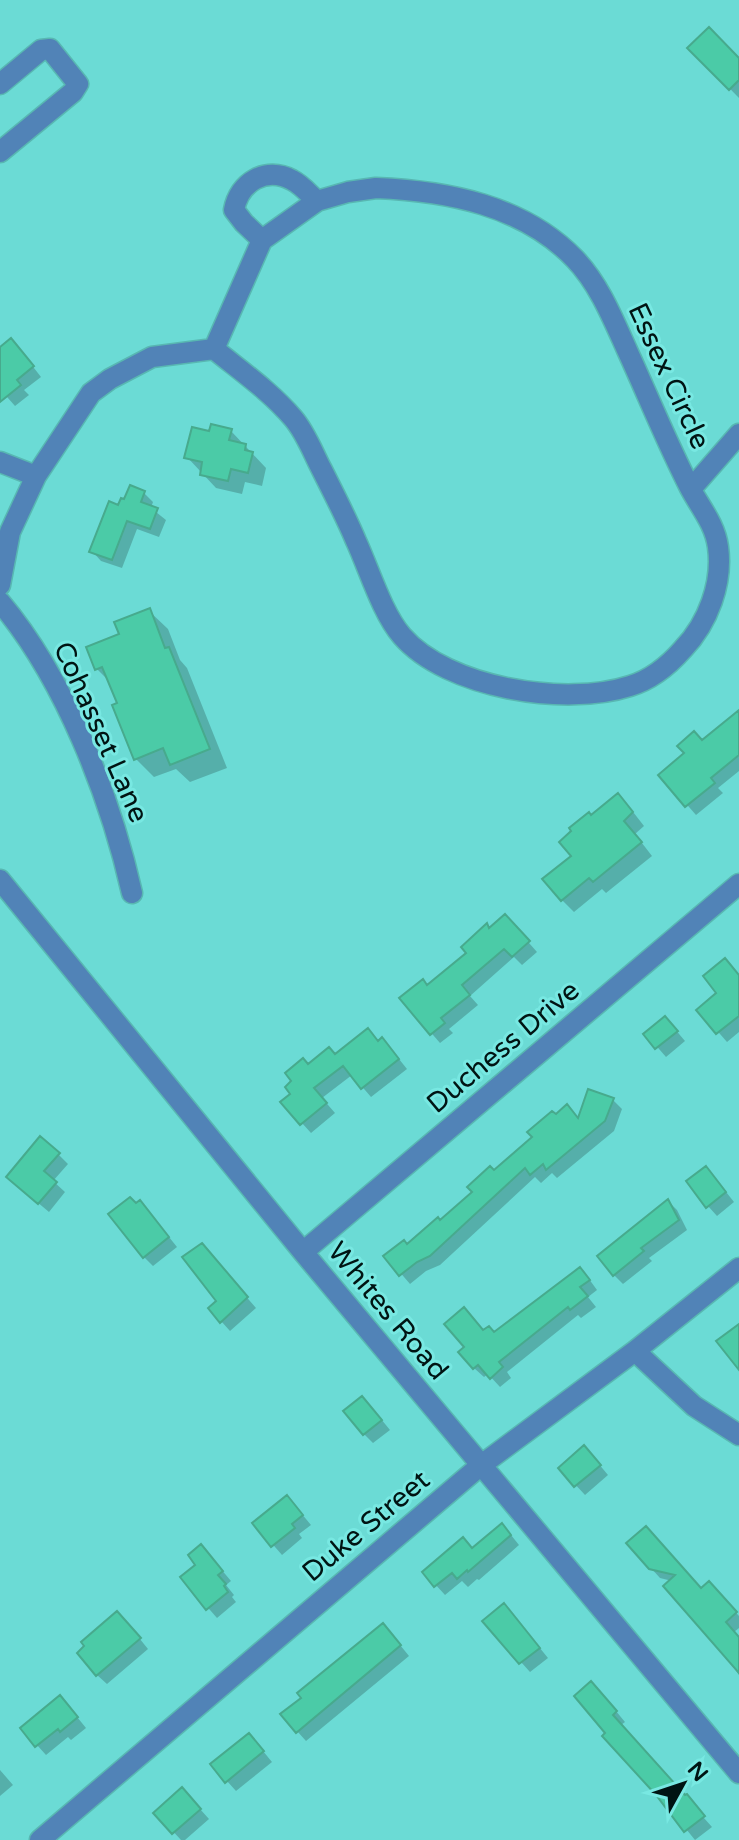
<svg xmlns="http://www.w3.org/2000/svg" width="739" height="1840" viewBox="0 0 739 1840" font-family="'Varela Round',sans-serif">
  <rect width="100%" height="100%" fill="#6bdbd5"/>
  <path fill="#0003" d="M690,48L739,61V98Z
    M0,350H20L41,377L24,390L29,395L15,406L0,389Z
    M231,431L266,468L262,486L245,482L242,494L216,488L187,457L210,433Z
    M144,493L153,502L151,508L166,520L159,537L137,529L122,568L101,561L92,551Z
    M149,611L168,629L180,660L187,668L227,768L190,782L176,769L154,777L135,758L110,682L97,669L121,635Z
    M739,710V771L718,788L723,793L696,815L661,775Z
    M630,808L644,826L635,834L652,856L606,893L602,889L574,912L562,900L573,856Z
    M487,926L491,929L514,926L537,952L522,965L514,957L470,996L478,1005L449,1029L453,1033L440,1043L402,999L427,987L469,954Z
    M739,976V1032L727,1042L699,1010Z
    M674,1028L685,1041L666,1057L646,1034Z
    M379,1043L391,1049L407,1069L371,1097L352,1075L322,1098L335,1113L311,1133L283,1102L293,1094L308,1066Z
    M613,1100L622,1109L614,1131L557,1178L552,1173L541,1183L535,1177L440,1265L426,1271L410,1284L386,1256L407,1246L440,1222L556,1117L580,1121Z
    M58,1154L68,1164L53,1181L65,1192L49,1212L18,1186Z
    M715,1178L734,1202L717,1216L708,1206Z
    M668,1201L677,1210L687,1230L649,1258L652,1261L623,1284L614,1275Z
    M136,1206L149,1212L177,1247L153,1266L144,1257Z
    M589,1279L597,1290L588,1297L596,1307L581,1318L578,1315L507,1372L511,1378L500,1387L488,1374L484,1377L474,1368L484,1332L495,1335Z
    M243,1293L256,1308L230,1331L221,1321Z
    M372,1408L390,1430L373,1443L364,1434Z
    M593,1457L608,1475L585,1495L560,1468Z
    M296,1507L311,1525L299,1534L302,1538L282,1555L255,1524Z
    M511,1535L519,1545L479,1580L477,1579L468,1587L462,1581L445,1595L424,1572Z
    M629,1544L702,1590L718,1593L739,1616V1628L734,1632L739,1639V1675L672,1581L660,1578Z
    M210,1556L231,1581L226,1585L234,1595L232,1597L236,1602L217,1618L182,1578Z
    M513,1615L548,1658L530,1672L521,1662Z
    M127,1623L148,1649L107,1684L97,1675Z
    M392,1635L409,1656L306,1741L297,1731Z
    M601,1693L625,1722L621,1725L712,1827L695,1840L608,1733Z
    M69,1707L86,1728L71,1740L68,1737L46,1755L37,1745Z
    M258,1745L272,1762L236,1791L227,1781Z
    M0,1770L13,1785L0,1796Z
    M191,1799L209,1819L185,1840H181L156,1813Z"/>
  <path fill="#4bcba7" stroke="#47aa8d" stroke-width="2" d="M709,27L739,58V80L729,90L687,48Z
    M11,338L34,366L17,380L21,385L0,402V347Z
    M211,424L232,429L229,440L246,444L245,450L253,452L248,473L231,469L228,481L200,475L202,462L184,458L192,427L209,431Z
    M130,485L145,491L141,502L158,508L150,529L127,521L112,560L89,552L109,501L118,505L121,498L124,499Z
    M150,608L165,648L169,647L210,749L170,765L163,748L134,760L112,705L117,703L102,667L95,670L86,647L119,634L114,622Z
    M739,710V755L711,778L715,783L685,807L658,775L684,753L677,746L694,731L702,740Z
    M618,793L633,812L624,821L642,842L593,882L589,878L561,901L542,879L571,856L559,842L571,831L569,828L589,812L591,815Z
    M505,914L530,941L512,957L504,949L462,985L470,995L441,1018L445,1023L430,1035L399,998L423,979L427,985L466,953L461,947L487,923L489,928Z
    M725,958L739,975V1016L716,1034L696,1010L716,993L703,976Z
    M665,1016L678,1031L655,1049L643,1034Z
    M368,1028L378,1041L382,1037L399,1059L361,1089L343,1066L314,1088L327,1103L300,1125L280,1102L290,1094L285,1087L291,1081L285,1073L303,1058L308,1064L329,1047L335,1054Z
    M588,1089L614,1098L605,1121L546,1170L543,1164L530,1175L525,1168L430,1256L417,1262L399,1276L383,1256L404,1240L407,1244L438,1217L440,1220L472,1192L467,1187L490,1166L494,1170L532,1137L527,1132L552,1111L556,1114L567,1104L578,1118Z
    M40,1136L60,1153L44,1171L57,1182L38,1204L6,1177Z
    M706,1166L726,1192L706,1208L686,1181Z
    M130,1197L136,1203L140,1200L169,1237L143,1258L108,1214Z
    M668,1199L679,1220L641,1248L644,1251L613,1276L597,1256Z
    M202,1243L248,1297L220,1323L208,1308L216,1301L182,1257Z
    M580,1267L590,1280L580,1287L588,1296L570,1310L568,1307L499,1362L503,1367L490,1379L478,1365L473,1369L458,1352L464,1347L444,1324L464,1307L483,1330L489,1326L494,1332Z
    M739,1324V1370L716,1341Z
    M362,1396L382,1420L363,1435L343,1411Z
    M584,1445L601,1465L574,1487L558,1468Z
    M287,1495L303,1515L292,1524L295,1528L271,1547L252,1523Z
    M502,1523L511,1535L468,1572L467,1570L457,1579L452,1573L434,1587L422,1572L463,1537L472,1548Z
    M646,1526L701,1588L709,1581L737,1612L726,1622L739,1637V1673L663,1586L675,1575L649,1569L626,1543Z
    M201,1544L223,1571L218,1575L226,1584L224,1586L228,1592L206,1610L180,1577L195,1565L188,1555Z
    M504,1603L540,1648L519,1664L482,1621Z
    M117,1611L141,1638L96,1676L77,1653L84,1646L81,1642Z
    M383,1623L401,1645L296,1733L280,1714L301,1698L297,1693Z
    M591,1681L617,1711L613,1715L685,1795L687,1794L705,1816L684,1832L656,1795L602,1736L605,1733L574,1696Z
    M60,1695L78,1717L60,1732L58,1729L35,1747L20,1728Z
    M249,1733L264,1751L225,1783L210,1764Z
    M182,1787L201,1809L172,1834L153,1813Z"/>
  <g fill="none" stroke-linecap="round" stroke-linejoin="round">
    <defs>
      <path id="minor" d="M0,84L41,50L50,49L78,84L73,92L0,152
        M376,188C447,191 523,205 575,259C599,284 613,319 627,350C648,396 667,443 690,488C700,507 715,524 718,547C723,583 708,623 683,649C669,665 650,680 630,686C565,707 447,688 402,636C382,613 369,569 356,541C346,517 334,494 322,470C313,453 306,433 293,418C271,392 241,371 214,349L262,240L317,201L348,192Z
        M262,240L244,223L234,210C239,182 266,166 292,180C302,185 309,194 317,201
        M0,462L36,476
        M691,489L739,434
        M0,585L10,532L36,476L91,393L110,379L152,357L214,349
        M0,602C65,679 110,796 132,893
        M0,880L303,1252L739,1773
        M303,1252L739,884
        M635,1351L694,1406L739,1435
        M40,1840L480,1466L635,1351L739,1268"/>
    </defs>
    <use href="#minor" stroke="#58b7b2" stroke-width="23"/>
    <use href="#minor" stroke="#5183b7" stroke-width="20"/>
  </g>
  <g text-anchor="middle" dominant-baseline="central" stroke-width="6" stroke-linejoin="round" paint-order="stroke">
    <g font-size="28" fill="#001413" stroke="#78e8e2">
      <text transform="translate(669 376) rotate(65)">Essex Circle</text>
      <text transform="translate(101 732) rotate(66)">Cohasset Lane</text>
      <text transform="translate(503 1047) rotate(-40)">Duchess Drive</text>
      <text transform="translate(388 1311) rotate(50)">Whites Road</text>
      <text transform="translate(366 1526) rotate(-40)">Duke Street</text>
    </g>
  </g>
  <g transform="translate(683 1784) rotate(50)" stroke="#78e8e2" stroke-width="6" paint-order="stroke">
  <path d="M0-6L14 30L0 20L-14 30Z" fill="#001413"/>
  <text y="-12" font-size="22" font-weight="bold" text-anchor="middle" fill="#001413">N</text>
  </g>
</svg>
